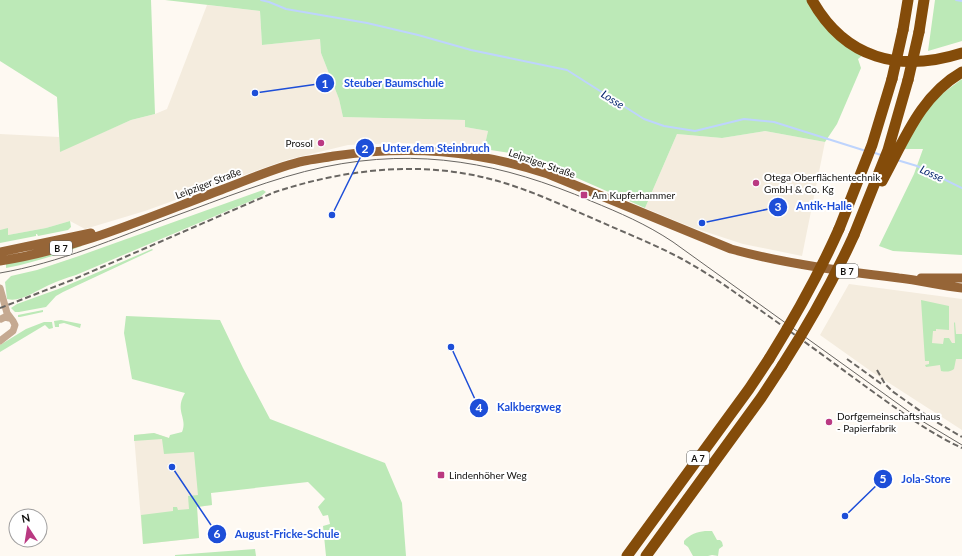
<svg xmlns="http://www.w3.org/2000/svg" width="962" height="556" viewBox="0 0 962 556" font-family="Lato,sans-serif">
  <rect width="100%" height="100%" fill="#fef9f2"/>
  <path fill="#f4ecde" d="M207,5L260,11L262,45L320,39L321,53L339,99L343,117L466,120L465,127L488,131L484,149L444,145L401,143L348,145L286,160L145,211L85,229L70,221L46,228L8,235V229L0,230V134L59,137L60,151L131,120L155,114L167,109Z
    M765,131L825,142L802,256L743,244L691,227L645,208L677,134L722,138Z
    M849,284L962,299V430L872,372L820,335Z
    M154,433L169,438L205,437L212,505L197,507L199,538L143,544L134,435Z"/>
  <path fill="#bce9b7" d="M0,0H151L155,114L131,120L60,152L57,97L0,61Z
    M165,0H810L864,54L858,59L861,68L837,124L825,142L765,131L722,138L677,134L645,208L552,167L523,155L484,149L488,131L465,127V120L343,117L339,99L321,53L320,39L262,45L260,11Z
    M935,0H962V41L928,51Z
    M962,79V255L893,251L879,246L914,174L923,149H903L916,125L935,99Z
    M263,190L266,192L260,197L76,275C66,278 57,281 49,285C37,290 20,303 7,299L5,282L11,276L37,270L79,256Z
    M70,221L71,227L68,230L38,236L37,234H36V236L0,243V230L8,228V235L46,228Z
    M81,245L82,246C57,255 32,263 6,268V262Z
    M152,249L153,250L63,292L56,296L46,307L19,312H15L11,308L17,304L61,288Z
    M921,300L949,306V330L936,329V331H933L932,343L943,344L944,338H949L952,343H955L954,323L955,322L956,334H962V359H956L954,369C950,372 946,372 941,371L940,365L926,367L925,365L929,364V361H925Z
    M43,310V312L20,317H18V315Z
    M126,316L220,320L243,368L270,419L385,463L402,503L406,556H326L323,526L330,524L328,515L323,516L318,507L325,499L308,482L211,493L212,505L197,507L199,538L143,544L141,515L173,511V507H177L178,510L189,509L188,496L198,495L194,452L164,454L162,439L134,441V435L154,433L169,438L170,435L182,432C188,418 174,411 185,393L132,379L124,333Z
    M61,320L81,324L80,328L64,323L59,324V327H55L54,321Z
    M44,322H52L53,328L49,329L45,325L0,352V345L26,329Z
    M705,531H712L717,540H720L722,542L723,546L719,549L718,556L712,555L708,556H693L688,547L684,544V541C690,534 697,532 705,531Z
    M255,549L256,556H175V555Z"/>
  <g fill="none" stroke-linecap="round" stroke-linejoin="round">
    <path stroke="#bed4fd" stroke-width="2" d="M261,0L269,2L286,9L367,23L418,35L471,50L567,70L644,119L664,126L695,131L744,119L774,122L866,151
      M956,0L962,1
      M872,152L881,155
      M897,160L917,166L962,188"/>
    <path stroke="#c5a991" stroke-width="7" d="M0,288L7,313L13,321L15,325L13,331L0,341
      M1,319L5,317L9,318"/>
    <path stroke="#966537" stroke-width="9" d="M0,252L91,233
      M0,261C77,249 149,217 221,190C248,180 276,167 304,161C314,159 324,158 334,156C409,145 475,150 548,174L731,249C786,264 842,271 899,278C920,280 941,286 962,288
      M921,278H962"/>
    <path stroke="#844c0a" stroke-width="11" d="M812,0C845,59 900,73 962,53
      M903,30L908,0
      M919,32L924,0
      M882,181C904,141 920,96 962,72
      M839,229L872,145L892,79
      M854,235L888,150L908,80
      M627,556L749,389L769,359
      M646,556L761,398L782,366"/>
    <path stroke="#696662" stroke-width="1" d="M0,273C59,263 116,238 172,217C222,199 272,178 324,167C420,147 502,163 591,201C620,213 646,224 673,242L922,421L962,445"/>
    <path stroke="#696662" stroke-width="2" stroke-dasharray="6 3" stroke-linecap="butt" d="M0,308L72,280L275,192C345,169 422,160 494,180C531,190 566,207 601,222C628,234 656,245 682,259C702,270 722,283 740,296C782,325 824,356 865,386C896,408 927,432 962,448
      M847,359L883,385
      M877,370L885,384L892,391L933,420L962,437"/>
    <path stroke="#844c0a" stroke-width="11" d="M892,79L903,30
      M908,80L919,32
      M769,359C795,317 819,274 839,229
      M782,366C809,324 833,281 854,235"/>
  </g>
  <g fill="#ba3982" stroke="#fff" stroke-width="1.5">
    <circle cx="321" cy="143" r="4"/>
    <circle cx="756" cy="183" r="4"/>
    <rect x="580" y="191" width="8" height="8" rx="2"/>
    <circle cx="829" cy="422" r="4"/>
    <rect x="437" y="471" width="8" height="8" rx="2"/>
  </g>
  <g text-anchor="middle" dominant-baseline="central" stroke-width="4" stroke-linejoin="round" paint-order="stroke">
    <g fill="#fff" stroke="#585856" stroke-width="1">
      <rect x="50" y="241" width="22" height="14" rx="3"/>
      <rect x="836" y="264" width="22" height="14" rx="3"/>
      <rect x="687" y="451" width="22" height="14" rx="3"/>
    </g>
    <g font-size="9" font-weight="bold" fill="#11100e">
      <text x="61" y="248">B 7</text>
      <text x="847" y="271">B 7</text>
      <text x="698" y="458">A 7</text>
    </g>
    <g font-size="10" fill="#11100e" stroke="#fff" text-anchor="start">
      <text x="313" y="143" text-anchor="end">Prosol</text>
      <text x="764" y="177">Otega Oberflächentechnik<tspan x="764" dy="12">GmbH &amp; Co. Kg</tspan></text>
      <text x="592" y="195">Am Kupferhammer</text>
      <text x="837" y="416">Dorfgemeinschaftshaus<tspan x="837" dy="12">- Papierfabrik</tspan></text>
      <text x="449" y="475">Lindenhöher Weg</text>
    </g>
    <g font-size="10" fill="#11100e" stroke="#fff">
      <text transform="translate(542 163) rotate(19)">Leipziger Straße</text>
      <text transform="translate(208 183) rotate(-21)">Leipziger Straße</text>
    </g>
    <g font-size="11" font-style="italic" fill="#04236d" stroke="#fff">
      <text transform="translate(613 99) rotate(32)">Losse</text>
      <text transform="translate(932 173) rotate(25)">Losse</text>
    </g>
  </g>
  <path fill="none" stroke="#1d4ed8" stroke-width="1.5" d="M255 93L325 83M332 215L365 148M702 223L778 207M451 347L479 408M845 516L883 479M172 467L217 534"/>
  <g fill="#1d4ed8" stroke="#fff" stroke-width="1.5">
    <circle cx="255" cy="93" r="4"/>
    <circle cx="332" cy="215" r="4"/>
    <circle cx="702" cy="223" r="4"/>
    <circle cx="451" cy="347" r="4"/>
    <circle cx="845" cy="516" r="4"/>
    <circle cx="172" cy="467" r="4"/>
    <circle cx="325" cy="83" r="10"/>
    <circle cx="365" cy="148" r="10"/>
    <circle cx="778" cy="207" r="10"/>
    <circle cx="479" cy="408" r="10"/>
    <circle cx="883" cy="479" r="10"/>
    <circle cx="217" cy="534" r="10"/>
  </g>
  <g font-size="12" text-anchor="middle" font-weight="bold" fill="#fff">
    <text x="325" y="88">1</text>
    <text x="365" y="153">2</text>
    <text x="778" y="211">3</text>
    <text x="479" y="412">4</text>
    <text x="883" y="483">5</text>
    <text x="217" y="538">6</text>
  </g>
  <g font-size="11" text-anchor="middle" font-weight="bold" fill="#1d4ed8" stroke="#fff" stroke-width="4" stroke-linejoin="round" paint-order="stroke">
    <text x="394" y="87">Steuber Baumschule</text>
    <text x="436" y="152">Unter dem Steinbruch</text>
    <text x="824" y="210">Antik-Halle</text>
    <text x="529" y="411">Kalkbergweg</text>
    <text x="926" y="483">Jola-Store</text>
    <text x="287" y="538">August-Fricke-Schule</text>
  </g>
  <g transform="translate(28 528) rotate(348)"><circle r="19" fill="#ffffff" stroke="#a09f9f"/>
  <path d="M0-3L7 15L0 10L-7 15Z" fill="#ba3982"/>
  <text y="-6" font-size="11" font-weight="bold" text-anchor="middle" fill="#11100e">N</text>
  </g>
</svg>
